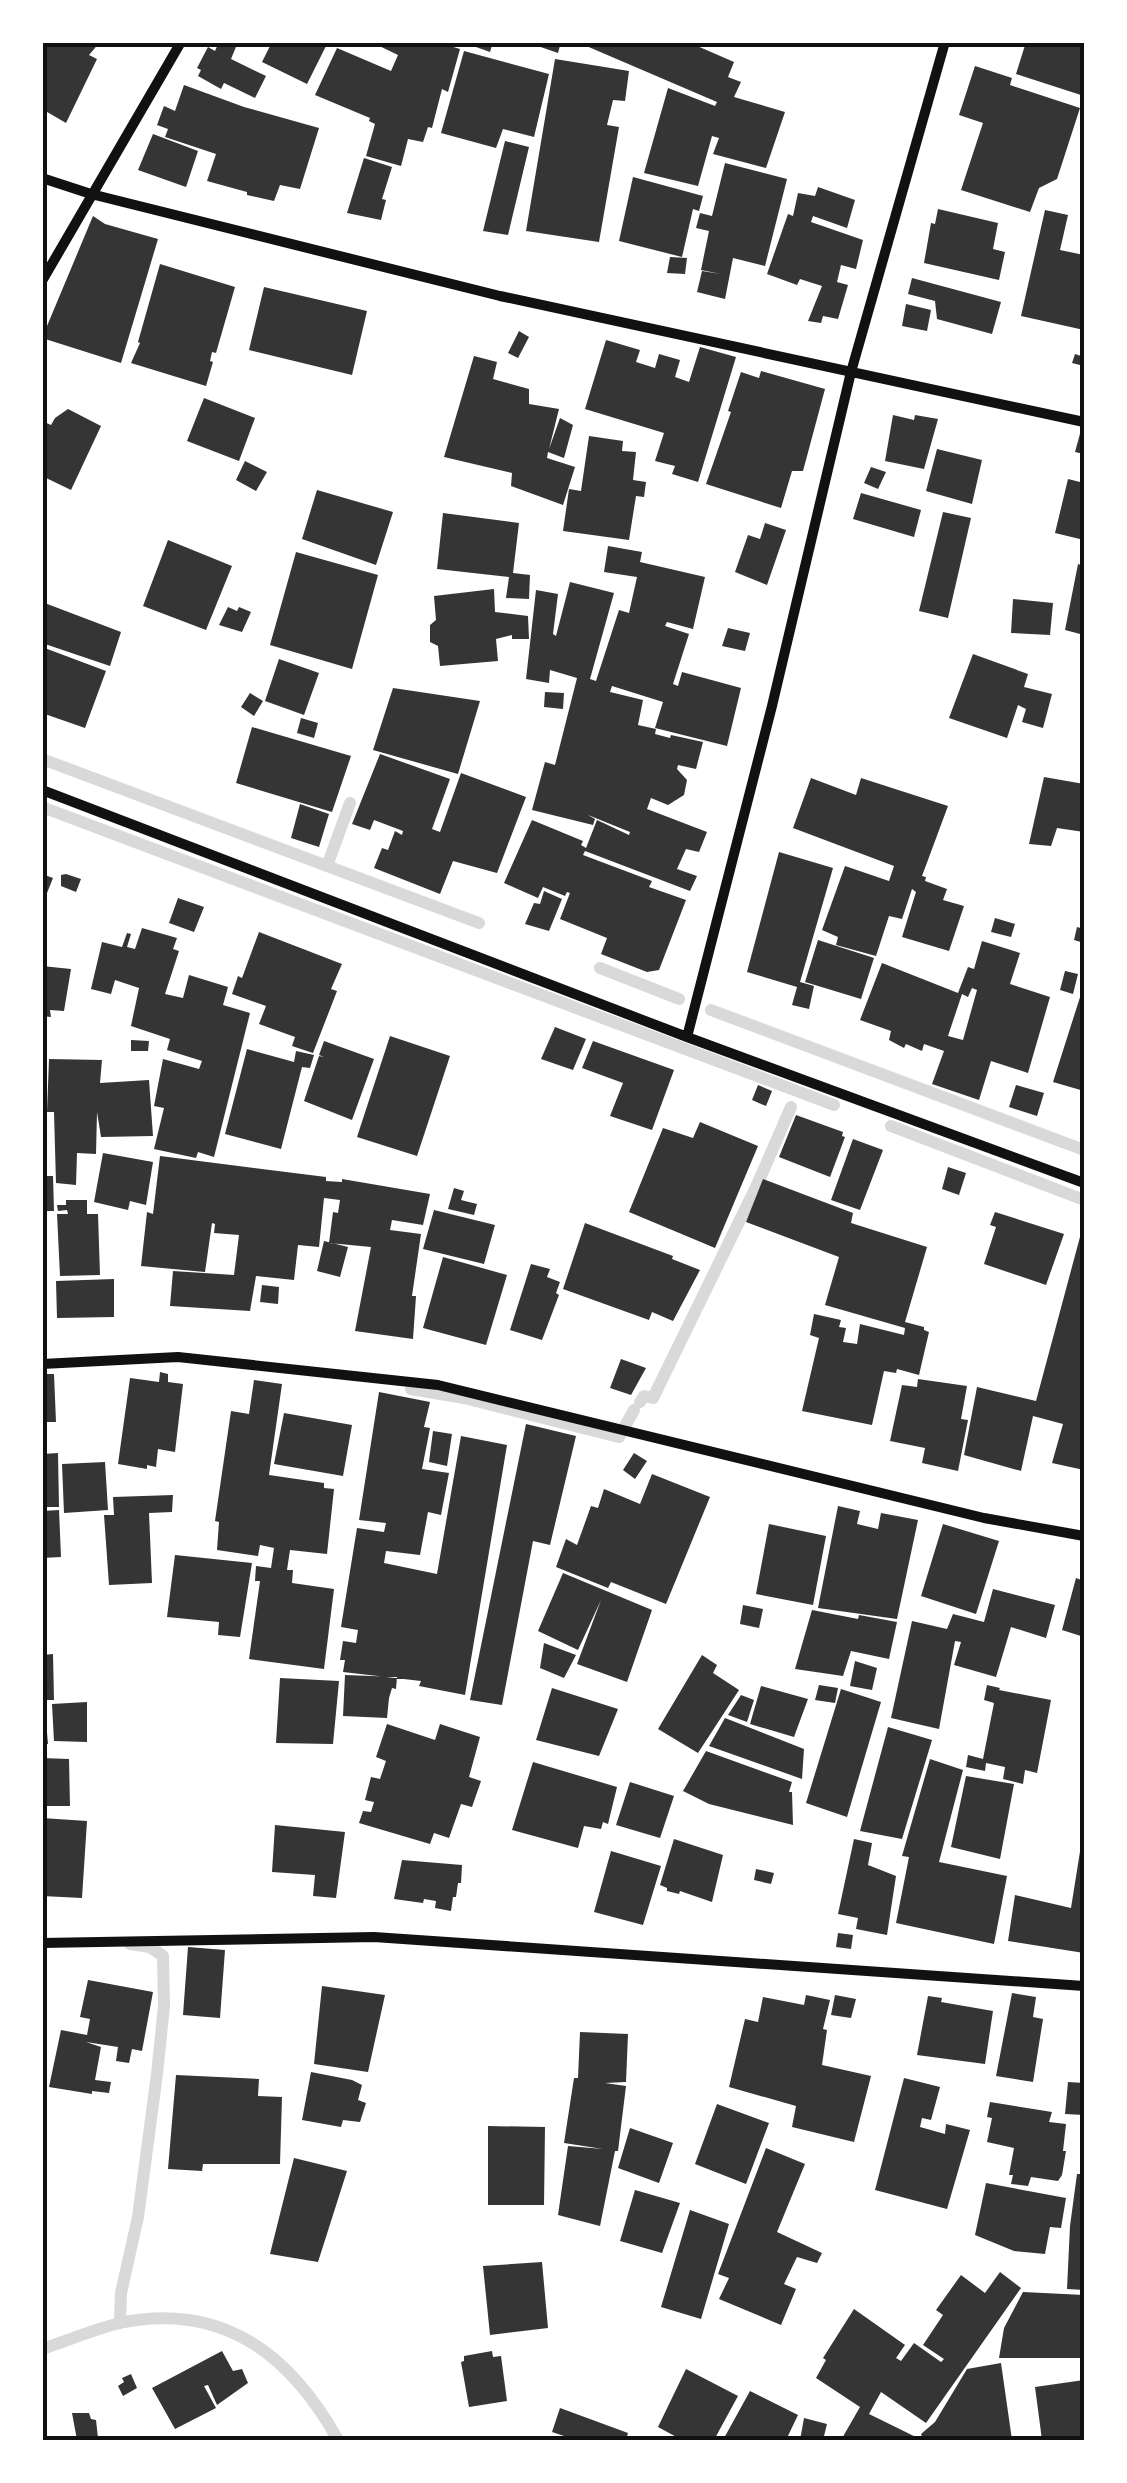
<svg xmlns="http://www.w3.org/2000/svg" width="1127" height="2483" viewBox="0 0 1127 2483" font-family="Roboto,sans-serif">
  <rect width="100%" height="100%" fill="#fff"/>
  <g fill="none" stroke-linecap="round" stroke-linejoin="round">
    <path stroke="#d9d9d9" stroke-width="12" d="M42,759L479,923
      M42,807L834,1105
      M327,866L350,803
      M600,968L679,999
      M711,1010L1084,1150
      M891,1126L1084,1200
      M411,1389L464,1398L619,1437L634,1410
      M640,1402L644,1396L653,1398L757,1185L791,1107
      M120,2323L121,2293L138,2217L157,2074L164,2006L163,1956L150,1947L130,1944
      M42,2349C69,2340 97,2328 124,2322C225,2303 291,2356 338,2440"/>
  </g>
  <path fill="#353535" fill-rule="evenodd" d="M42,42H100L89,55L97,59L66,123L42,109Z
    M219,42H238L231,59L266,76L255,98L224,83L221,89L198,76L201,70L197,68L208,47L215,51Z
    M272,42H328L307,84L262,62Z
    M371,42H437L460,49L448,92L442,89L432,128L428,127L423,142L408,139L401,166L366,156L375,124L369,121L370,118L315,95L337,48L391,71L398,55Z
    M462,42H493L490,52Z
    M526,42H561L558,53Z
    M577,42H688L734,62L728,77L741,82L734,97L785,112L766,168L713,154L719,138L712,136L698,186L644,173L668,88L715,106L717,102Z
    M1026,42H1084V96L1016,74Z
    M464,51L549,74L534,137L503,129L496,148L441,133Z
    M555,59L629,71L625,101L613,100L607,125L619,127L599,242L526,231Z
    M975,66L1012,78L1010,85L1080,108L1057,179L1039,188L1030,212L961,190L983,123L959,115Z
    M184,85L244,107L319,128L300,189L280,185L274,201L247,195V192L207,181L216,154L165,137L168,129L157,125L164,106L175,111Z
    M153,134L198,151L186,187L138,170Z
    M505,141L529,147L508,235L483,231Z
    M364,158L392,167L382,199L386,200L381,220L347,213Z
    M725,163L787,179L765,266L733,258L725,299L697,292L702,271L721,274L701,270L709,231L696,228L700,213L712,216Z
    M633,177L703,196L699,211L693,209L682,257L619,241Z
    M818,187L855,200L847,228L813,216L811,222L863,240L856,269L841,265L837,282L848,285L838,319L823,316L821,323L808,321L822,286L800,279L797,285L767,274L788,214L793,216L798,193L815,196Z
    M938,209L998,223L993,249L1005,252L999,280L924,263L931,223L935,224Z
    M1045,210L1068,215L1060,250L1084,255V330L1021,316Z
    M93,216L105,224L158,239L121,363L42,338Z
    M670,257L687,258L685,274L667,273Z
    M160,264L235,287L216,353L212,352L210,361L213,362L206,386L131,363L140,343L138,342Z
    M912,278L1001,302L992,334L937,319L935,301L908,294Z
    M264,287L367,311L352,375L249,350Z
    M906,304L931,310L927,331L902,326Z
    M519,331L529,337L518,358L508,353Z
    M606,340L640,350L636,362L655,368L659,354L680,360L675,377L689,382L700,347L736,357L698,482L672,474L675,466L655,461L664,433L585,409Z
    M1075,354L1084,357V366L1072,363Z
    M474,356L497,362L493,379L529,389V404L559,409L549,449L560,418L573,425L564,458L548,452L547,458L575,467L563,505L511,486L512,473L444,457Z
    M761,371L825,389L803,471H792L781,508L706,484L731,412L728,411L741,372L759,378Z
    M204,398L255,418L239,461L187,441Z
    M68,409L101,426L71,490L42,476V421L51,425L55,418Z
    M893,415L914,420L915,415L938,419L924,469L885,461Z
    M1081,430L1084,431V454L1075,452Z
    M589,436L623,441L622,451L636,452L633,480L646,482L644,497L636,496L629,540L563,531L569,489L581,491Z
    M937,449L982,460L972,504L926,491Z
    M245,461L267,472L256,491L236,480Z
    M871,467L886,472L878,489L864,483Z
    M1068,479L1084,483V540L1055,533Z
    M317,490L393,512L376,565L302,539Z
    M861,493L921,510L914,537L853,519Z
    M943,512L971,518L948,618L919,611Z
    M443,513L519,523L513,573L530,575L529,599L506,598L509,577L437,569Z
    M765,523L786,530L767,585L735,572L748,535L760,539Z
    M168,540L232,566L206,630L143,606Z
    M608,546L642,552L640,562L705,577L693,629L667,622L665,626L689,634L673,684L678,686L682,672L741,688L727,746L655,728L663,702L612,686L610,692L643,700L638,725L656,729L655,734L670,738L671,735L703,742L696,769L678,765L677,769L687,780L684,795L668,805L651,798L647,809L707,832L699,852L686,849L677,869L697,876L690,891L585,851L583,855L652,881L649,887L686,900L659,970L647,972L601,954L607,938L560,919L570,893L567,892L565,896L543,887L538,898L504,883L532,820L583,841L581,845L586,848L597,820L629,835L630,832L588,815L595,819L593,825L532,810L545,762L555,765L577,678L550,670L549,683L526,679L536,590L558,594L553,634L556,636L570,582L614,593L590,679L596,681L619,610L629,613L637,577L604,572Z
    M296,552L378,575L352,669L270,645Z
    M1078,564L1084,566V635L1065,630Z
    M494,589L495,612L528,616L529,639H512V635L496,639L498,661L440,666L438,646L430,642V625L436,620L434,596Z
    M1013,599L1053,603L1050,635L1011,633Z
    M42,602L121,632L110,666L42,643Z
    M228,607L237,611L239,607L251,612L242,632L219,625Z
    M728,628L750,633L745,651L722,646Z
    M42,647L106,671L85,728L42,713Z
    M973,654L1028,674L1024,687L1052,694L1043,728L1022,722L1026,709L1018,705L1007,738L949,718Z
    M279,659L319,673L304,715L265,701Z
    M393,688L480,701L458,774L373,750Z
    M545,692L564,693L563,709L544,707Z
    M250,693L263,701L254,716L241,707Z
    M301,718L318,723L314,738L297,733Z
    M252,727L351,756L332,812L236,783Z
    M380,754L450,779L432,829L440,832L461,773L526,797L497,873L453,861L440,894L374,868L382,848L388,850L395,831L402,835L403,831L374,820L370,830L352,824Z
    M1044,777L1084,784V832L1057,828L1051,846L1029,844Z
    M811,778L856,795L861,778L948,806L922,876L926,877L925,881L947,889L943,900L964,906L949,951L902,937L916,892L912,889L902,919L889,916L876,956L836,945L838,937L822,930L845,866L889,881L894,866L793,828Z
    M300,804L329,814L319,847L291,838Z
    M779,852L833,868L800,982L814,986L809,1009L792,1005L797,987L747,972Z
    M42,874L53,878L43,903H42Z
    M66,874L81,879L76,892L61,886V875Z
    M544,891L562,899L549,931L525,924L534,903L540,904Z
    M178,898L204,907L194,932L169,923Z
    M995,918L1015,924L1011,937L991,932Z
    M1077,927L1084,929V943L1074,940Z
    M142,928L177,938L173,949L179,951L165,994L183,998L189,975L228,987L223,1005L250,1013L214,1157L198,1152L196,1158L154,1149L164,1108L154,1106L163,1059L199,1069L202,1061L167,1050L170,1039L131,1026L139,988L115,980L111,994L91,989L102,942L122,947L127,933L131,934L127,947L135,949Z
    M259,932L342,964L331,989L337,991L313,1053L292,1046L295,1037L259,1024L266,1006L232,994L238,976L242,978Z
    M818,940L874,958L861,999L805,982Z
    M982,941L1020,953L1010,984L1050,997L1028,1073L991,1061L979,1100L932,1084L944,1051L924,1044L922,1051L906,1044L904,1048L889,1040L891,1031L860,1020L882,963L958,993L968,967L974,969ZM972,988L977,990L963,1040L948,1036L962,994L968,997Z
    M42,966L71,969L64,1011L50,1010L51,1017L42,1016Z
    M1065,971L1078,974L1073,994L1060,990Z
    M1081,994L1084,995V1091L1053,1082Z
    M555,1027L586,1039L573,1070L541,1059Z
    M390,1036L450,1056L417,1156L357,1137Z
    M131,1040L149,1041L148,1051H131Z
    M324,1041L374,1059L352,1120L304,1101L319,1056L324,1057L319,1055Z
    M593,1041L674,1070L652,1130L610,1116L623,1083L582,1068Z
    M247,1049L294,1062L296,1051L314,1055L310,1068L302,1067L281,1149L225,1134Z
    M49,1059L102,1060L100,1083L149,1080L153,1136L101,1137L97,1112L96,1154L77,1153L76,1185L56,1183L54,1112H47Z
    M758,1085L772,1091L766,1106L752,1100Z
    M1016,1085L1044,1093L1037,1116L1009,1107Z
    M796,1115L843,1132L842,1136L845,1137L830,1177L779,1157Z
    M700,1122L758,1146L715,1248L629,1212L663,1128L693,1138Z
    M853,1139L883,1150L860,1210L831,1200Z
    M103,1153L153,1162L146,1205L130,1201L128,1210L94,1202Z
    M160,1156L326,1177V1181L342,1182V1179L430,1194L423,1225L392,1220L390,1230L421,1234L412,1296H416L413,1339L355,1331L371,1247L329,1243L333,1212L338,1213L340,1200L324,1198L319,1247L298,1245L294,1280L256,1276L250,1311L170,1306L173,1271L234,1275L239,1235L214,1233L215,1224L212,1223L205,1272L141,1266L147,1212L153,1214Z
    M948,1167L966,1173L959,1195L942,1189Z
    M42,1176H53L54,1211H42Z
    M763,1179L853,1213L851,1223L927,1247L905,1322L924,1327V1330L929,1332L919,1375L897,1369L896,1373L884,1371L872,1425L802,1411L819,1338L810,1335L814,1314L841,1320L839,1327L846,1328L843,1342L857,1344L860,1324L904,1335L905,1328L825,1305L839,1257L746,1222Z
    M454,1188L464,1191L461,1200L477,1204L474,1215L448,1209Z
    M66,1200H87V1214H98L100,1275L60,1276L57,1214H68L67,1210L58,1211L57,1205H66Z
    M434,1210L495,1225L484,1264L423,1249Z
    M995,1212L1064,1234L1046,1285L984,1264L996,1227L990,1225Z
    M1084,1222V1290L1080,1306L1084,1308V1470L1052,1463L1063,1424L1033,1416L1021,1471L964,1455L977,1387L1036,1401Z
    M585,1223L673,1256L672,1259L700,1270L673,1321L652,1312L649,1320L563,1289Z
    M324,1241L348,1247L340,1277L317,1271Z
    M443,1257L507,1275L486,1345L423,1328Z
    M531,1264L550,1269L547,1277L560,1282L556,1293L559,1295L542,1340L510,1330Z
    M114,1279V1317L57,1318L56,1281Z
    M262,1285L279,1287L278,1304L260,1302Z
    M621,1359L646,1368L631,1395L610,1388Z
    M160,1372L168,1374V1382L183,1384L175,1452L158,1449L156,1467L147,1465V1469L118,1464L130,1378L159,1382Z
    M42,1374H54L56,1422H42Z
    M918,1379L967,1386L961,1419L968,1420L958,1471L922,1463L925,1448L890,1441L902,1385L917,1387Z
    M254,1380L282,1384L269,1475L324,1483V1488L334,1489L327,1554L290,1550L287,1570H293L292,1583L334,1589L324,1669L249,1659L260,1581H255L256,1566L271,1568L274,1548L260,1545L258,1556L217,1550L219,1522L215,1521L231,1411L249,1414Z
    M379,1392L430,1402L424,1427L430,1428L422,1469L449,1473L441,1515L428,1512L420,1555L386,1551L384,1563L437,1574L461,1436L507,1445L465,1695L419,1686L421,1681L343,1672L345,1660H340L343,1641L356,1643L358,1630L341,1627L357,1528L384,1532L386,1523L359,1520Z
    M284,1413L352,1425L343,1476L274,1464Z
    M526,1424L576,1436L550,1545L533,1541L502,1705L470,1700Z
    M433,1431L452,1434L447,1466L429,1462Z
    M58,1453L59,1507H42V1454Z
    M634,1453L647,1461L635,1479L623,1470Z
    M105,1462L108,1510L64,1513L62,1464Z
    M652,1474L710,1497L666,1604L611,1582L608,1588L556,1567L566,1539L577,1545L591,1506L598,1508L604,1489L640,1504Z
    M173,1495L172,1512L149,1513L152,1583L109,1585L104,1515H114L113,1497Z
    M838,1506L860,1511L857,1524L878,1529L881,1513L918,1520L897,1619L818,1608Z
    M59,1510L61,1557L42,1558V1511Z
    M769,1524L826,1536L813,1605L756,1594Z
    M943,1524L999,1541L976,1614L921,1596Z
    M175,1555L252,1563L240,1637L218,1635L219,1622L167,1617Z
    M563,1573L652,1610L627,1682L577,1664L601,1600L578,1650L538,1631Z
    M1076,1578L1084,1581V1637L1062,1630Z
    M993,1589L1055,1605L1046,1638L1011,1627L996,1677L954,1665L961,1642L955,1641L939,1729L891,1718L912,1621L947,1629L953,1614L984,1622Z
    M743,1605L763,1609L759,1628L740,1624Z
    M812,1610L858,1619L859,1615L897,1622L889,1659L851,1651L843,1676L795,1669Z
    M544,1643L576,1655L564,1678L540,1668Z
    M53,1654L54,1700H42V1655Z
    M702,1655L717,1665L713,1673L739,1690L698,1753L658,1729Z
    M855,1661L877,1668L872,1690L850,1686Z
    M345,1675L397,1677L396,1689L392,1688L389,1698L387,1718L343,1716Z
    M280,1678L339,1681L333,1744L276,1743Z
    M819,1685L838,1688L835,1703L815,1700Z
    M987,1685L1000,1688L999,1690L1051,1700L1037,1773L1025,1770L1023,1784L1003,1779L1005,1767L986,1763L985,1771L966,1767L968,1755L983,1759L994,1703L984,1700Z
    M761,1686L808,1699L794,1737L750,1724Z
    M552,1688L618,1709L599,1756L536,1740Z
    M841,1689L881,1702L847,1817L806,1803Z
    M741,1695L754,1700L747,1722L728,1715Z
    M87,1702V1742L54,1741L52,1704Z
    M42,1710H45L48,1744H42Z
    M725,1718L804,1749L802,1779L709,1746Z
    M387,1724L435,1740L440,1724L480,1737L469,1777L481,1781L472,1807L461,1804L449,1838L434,1833L430,1844L359,1823L363,1811L371,1812L374,1802L365,1800L371,1777L380,1779L386,1761L376,1757Z
    M888,1727L932,1740L902,1839L860,1831Z
    M706,1751L792,1782L789,1792H792L793,1825L709,1804L683,1791Z
    M42,1758L69,1759L70,1806H42Z
    M930,1759L963,1770L939,1862L1007,1876L994,1944L896,1923L909,1857L902,1856Z
    M533,1762L617,1787L608,1824L603,1822L601,1829L584,1826L578,1848L512,1830Z
    M966,1776L1014,1784L1000,1859L951,1847Z
    M630,1782L674,1796L660,1838L616,1825Z
    M42,1818L87,1821L82,1898L42,1896Z
    M275,1825L345,1832L336,1898L313,1896L315,1875L272,1872Z
    M674,1839L723,1855L712,1902L680,1891L679,1894L667,1891V1888L660,1885Z
    M854,1839L872,1843L868,1865L896,1876L887,1935L856,1929L858,1918L838,1914Z
    M1082,1839L1084,1953L1008,1941L1015,1895L1071,1908Z
    M611,1851L661,1866L643,1925L594,1912Z
    M402,1860L462,1865L461,1883H458L456,1897H453L451,1911L435,1908L436,1901L424,1899L423,1903L394,1899Z
    M756,1869L774,1873L771,1884L754,1880Z
    M838,1933L853,1935L851,1949L836,1947Z
    M188,1947L225,1950L220,2018L183,2015Z
    M88,1980L153,1992L142,2051L132,2049L129,2063L116,2061L118,2047L86,2042L101,2047L95,2080L111,2082L109,2093L92,2091V2094L49,2087L61,2030L87,2035L90,2019L80,2017Z
    M322,1986L385,1995L368,2072L314,2064Z
    M1012,1993L1036,1997L1033,2017L1043,2019L1033,2082L996,2076Z
    M806,1995L830,2000L823,2029L827,2030L822,2065L871,2076L854,2142L792,2127L796,2106L729,2087L745,2019L758,2022L763,1997L804,2005Z
    M835,1995L856,1999L851,2018L831,2015Z
    M928,1996L942,1998L941,2002L993,2011L985,2064L917,2055Z
    M580,2032L628,2034L626,2082L605,2083L626,2086L618,2151H615L600,2226L558,2215L568,2146L603,2149L564,2143L574,2078H578Z
    M311,2072L352,2080L362,2085L358,2100L366,2103L360,2122L343,2120L341,2127L302,2120Z
    M176,2075L259,2079L258,2096L282,2097L280,2164H203L202,2171L168,2169Z
    M904,2078L940,2087L931,2120L922,2118L920,2127L945,2134L946,2124L970,2130L947,2209L875,2190Z
    M1068,2082L1084,2083V2115L1065,2114Z
    M990,2102L1052,2112L1049,2122L1066,2124L1063,2151H1066L1062,2175L1058,2181L1031,2177L1028,2186L1011,2184L1013,2175H1009L1014,2148L987,2142L992,2118L987,2117Z
    M717,2104L769,2123L746,2184L695,2164Z
    M488,2126L545,2127L544,2205H488Z
    M630,2128L673,2143L659,2183L618,2168Z
    M766,2148L805,2164L777,2232L822,2253L817,2263L797,2257L784,2284L796,2289L781,2325L719,2299L729,2278L718,2274Z
    M294,2158L347,2171L318,2262L270,2254Z
    M1077,2174H1084V2290L1067,2289L1070,2226Z
    M986,2183L1066,2198L1061,2228L1050,2227L1045,2254L1014,2251L975,2235Z
    M635,2190L680,2203L662,2253L620,2241Z
    M690,2210L729,2224L701,2319L661,2307Z
    M542,2262L548,2328L490,2335L483,2266Z
    M1000,2272L1021,2288L926,2423L881,2392L869,2414L922,2440H841L860,2407L816,2378L826,2360L823,2358L854,2309L905,2345L896,2358L901,2361L914,2343L941,2362L944,2359L923,2345L943,2315L936,2310L961,2275L985,2293Z
    M1023,2292L1084,2295V2358H999L1004,2328Z
    M222,2351L233,2371L242,2369L248,2383L217,2405L208,2385L204,2386L216,2408L175,2429L152,2388Z
    M492,2351L493,2357L501,2356L507,2401L469,2407L461,2362L464,2361V2356Z
    M1001,2363L1012,2440H923L921,2434L935,2422L967,2369Z
    M686,2369L738,2396L714,2440H682L658,2427Z
    M131,2374L137,2388L123,2396L118,2386L124,2382L122,2378Z
    M1084,2380V2436L1042,2440L1035,2387Z
    M750,2391L798,2415L786,2440H723Z
    M560,2408L628,2433L626,2440H566L567,2437L552,2432Z
    M72,2413H89L91,2419L96,2420L98,2438L77,2440Z
    M804,2418L827,2424L823,2440H800Z"/>
  <g fill="none" stroke-linecap="round" stroke-linejoin="round">
    <path stroke="#111" stroke-width="10" d="M42,178L91,194L500,296L1084,422
      M42,281L181,42
      M42,790L687,1037L1084,1183
      M687,1037L772,706L851,372L945,42
      M42,1364L178,1357L438,1385L984,1518L1084,1536
      M42,1943L374,1937L1084,1986"/>
  </g>
  <rect width="1127" height="2483" fill="none" stroke="#ffffff" stroke-width="90"/>
  <rect x="45" y="45" width="1037" height="2393" fill="none" stroke="#111" stroke-width="4"/>
</svg>
